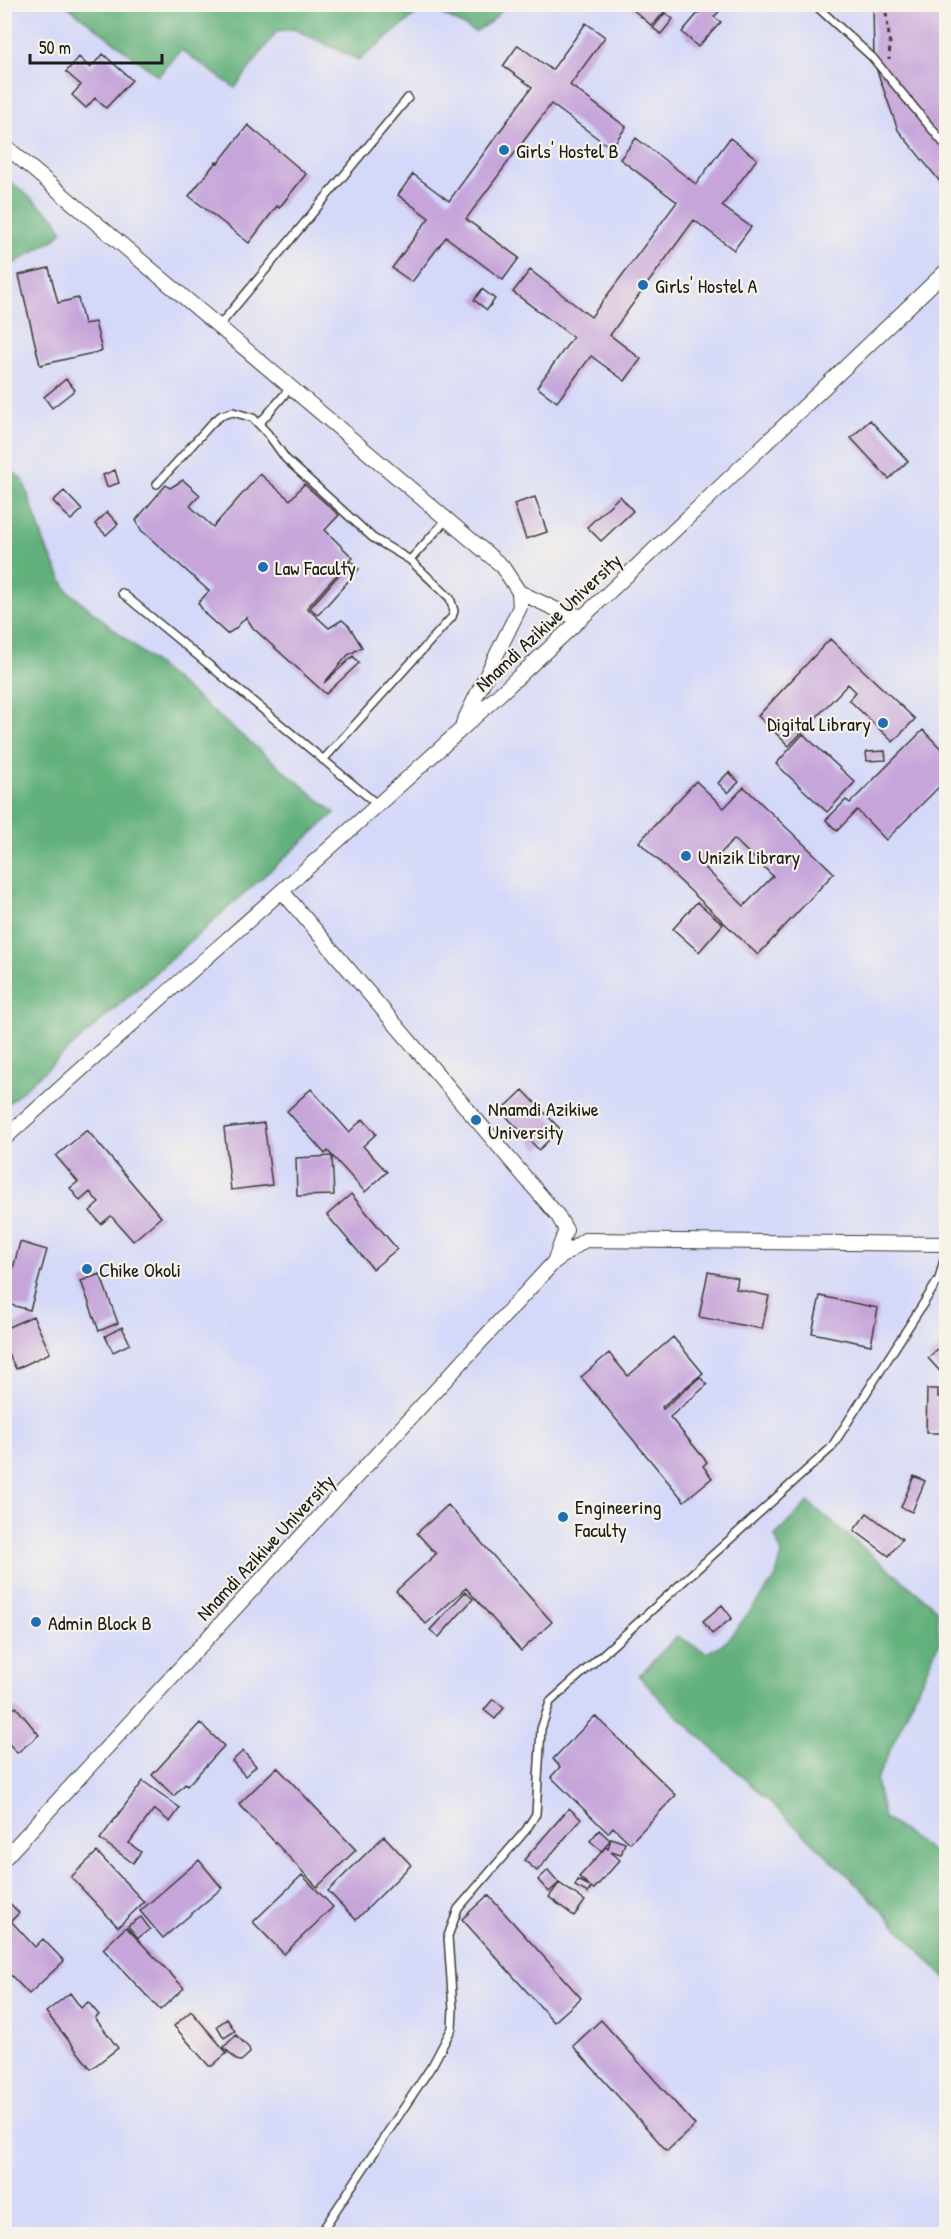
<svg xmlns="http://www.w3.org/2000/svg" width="951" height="2239" viewBox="0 0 951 2239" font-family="'Patrick Hand',sans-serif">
  <rect width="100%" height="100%" fill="#f7f3e8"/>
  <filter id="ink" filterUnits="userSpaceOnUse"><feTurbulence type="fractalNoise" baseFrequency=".0167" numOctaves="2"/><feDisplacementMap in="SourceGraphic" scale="12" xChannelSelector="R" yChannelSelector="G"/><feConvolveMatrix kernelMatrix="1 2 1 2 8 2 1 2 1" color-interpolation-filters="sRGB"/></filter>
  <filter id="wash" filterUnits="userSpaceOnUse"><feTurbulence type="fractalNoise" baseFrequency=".008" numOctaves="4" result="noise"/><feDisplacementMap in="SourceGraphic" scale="24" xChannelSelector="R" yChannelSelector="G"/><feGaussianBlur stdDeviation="1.35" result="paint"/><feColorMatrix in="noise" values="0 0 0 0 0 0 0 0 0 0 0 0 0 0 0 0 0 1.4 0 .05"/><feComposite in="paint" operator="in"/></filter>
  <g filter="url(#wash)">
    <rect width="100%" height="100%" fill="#eee2c3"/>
    <path fill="#d4d8f9" d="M5,5H946V2234H5Z"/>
    <path fill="#62b07b" stroke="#3f664c" stroke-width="1.5" d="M66,5H506L492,21L475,32L427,6L359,60L294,29L277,31L235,88L181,50L158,76Z
      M5,177L56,219L62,231L55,239L5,269Z
      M4,465L23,480L45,545L67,590L335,813L5,1106Z
      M808,1502L937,1609L939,1642L876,1781L884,1818L946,1861V1979L853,1880L668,1707L639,1676L677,1636L707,1653L727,1641L775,1579L782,1554L775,1536Z"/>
    <g id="blocks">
      <path fill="#c6a5da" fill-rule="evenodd" d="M634,4H657L665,11L652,26L631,8Z
        M690,4H726L714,17L721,22L698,47L682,32L699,12Z
        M873,4H946V189L898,130L874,62Z
        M665,13L673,19L661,34L653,28Z
        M586,23L605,37L570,85L626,127L611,148L551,104L466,219L519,258L503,280L446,237L412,282L392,268L429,218L398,195L413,174L449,201L532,87L503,66L518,45L552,70Z
        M103,54L132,80L106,108L95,98L86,108L72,95L81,85L66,72L79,57L90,68Z
        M248,125L306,174L279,208L277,206L249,243L189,196L216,162L218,163Z
        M636,138L696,184L730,138L757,159L722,206L751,227L734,250L694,220L610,335L641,359L625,381L591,356L557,402L537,387L573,337L513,292L530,270L591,317L677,202L620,159Z
        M49,268L58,303L78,298L84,324L95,322L102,351L40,365L19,275Z
        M482,289L495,299L487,310L474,300Z
        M66,379L75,390L52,408L44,397Z
        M870,420L908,461L889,479L851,438Z
        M115,470L119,483L107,487L103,475Z
        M260,474L290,500L304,484L339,515L325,530L353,558L348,562L307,608L329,628L342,620L349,626L362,647L348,655L324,683L353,656L359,663L326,694L253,628L246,617L235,629L227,634L206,615L198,603L209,591L141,530L136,520L166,485L170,488L183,480L200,495L190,506L213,527Z
        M64,491L82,510L71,520L53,501Z
        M620,496L633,511L601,541L587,527Z
        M535,497L547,532L526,539L514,504Z
        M107,512L118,524L106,535L95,524Z
        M351,561L359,569L318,615L310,608Z
        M830,639L915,719L893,742L849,700L856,692L848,684L789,746L758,716Z
        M923,730L946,754V780L886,840L857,810L837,831L826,820L846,800L850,803Z
        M803,734L855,782L827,812L776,764Z
        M885,751L886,760L867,761L866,752Z
        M729,772L739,782L728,793L718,783Z
        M696,781L724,808L744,787L834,873L758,955L639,842ZM734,839L773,876L744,906L706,869Z
        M697,902L723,924L699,952L673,929Z
        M311,1089L349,1132L363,1119L376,1134L363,1146L387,1172L365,1192L328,1151L325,1154L287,1111Z
        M523,1090L560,1129L539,1150L501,1111Z
        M264,1123L272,1185L231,1190L224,1128Z
        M87,1130L161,1217L133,1241L111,1216L101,1224L90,1211L99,1203L90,1192L80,1201L70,1188L78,1182L56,1156Z
        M332,1156L334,1195L297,1196L296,1158Z
        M351,1194L397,1249L373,1269L327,1215Z
        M20,1242L47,1250L30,1310L4,1303Z
        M708,1272L738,1278L736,1289L769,1296L762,1329L699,1317Z
        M100,1274L118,1323L99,1331L81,1281Z
        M820,1296L878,1308L871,1345L812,1333Z
        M33,1316L50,1353L16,1369L4,1345V1329Z
        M122,1327L130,1344L113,1352L105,1336Z
        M673,1337L703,1373L662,1407L663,1409L700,1377L707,1385L670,1417L707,1462L703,1466L712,1478L684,1501L581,1377L609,1353L628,1376Z
        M946,1341V1378L928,1358Z
        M927,1389H938V1397H946V1433H926Z
        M914,1476L925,1481L912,1512L901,1507Z
        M448,1505L552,1622L521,1651L466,1588L426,1624L396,1591L436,1554L417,1533Z
        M867,1513L902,1539L889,1556L854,1530Z
        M465,1592L473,1599L439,1637L430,1630Z
        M722,1605L732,1618L712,1634L703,1621Z
        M493,1699L504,1708L495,1719L484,1710Z
        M16,1707L39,1735L17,1753L4,1738V1716Z
        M595,1716L676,1795L630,1843L613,1827L608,1833L551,1777L560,1767L553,1759Z
        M200,1723L224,1746L187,1786L185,1784L174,1796L152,1775Z
        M243,1751L256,1766L245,1776L232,1761Z
        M277,1767L356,1850L317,1887L239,1804Z
        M143,1781L180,1808L170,1822L154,1809L129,1843L141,1852L133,1863L100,1839Z
        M569,1808L581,1819L537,1871L524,1860Z
        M599,1830L610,1840L602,1851L590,1841Z
        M384,1836L411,1865L356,1920L328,1891Z
        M611,1838L625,1843L621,1855L611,1852L620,1860L594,1889L591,1887L588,1893L575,1886L578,1880L590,1886L579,1877L606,1847L608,1849Z
        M97,1852L144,1902L118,1927L71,1877Z
        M199,1860L222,1888L163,1938L140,1911Z
        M548,1870L559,1883L585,1901L574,1916L549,1897L559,1883L549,1892L538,1880Z
        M302,1875L333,1907L284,1954L253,1922Z
        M488,1895L581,1998L554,2022L462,1919Z
        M4,1897L19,1913L11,1921L35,1947L43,1939L64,1961L29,1994L4,1968Z
        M141,1917L150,1929L138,1938L128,1926Z
        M126,1927L184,1988L160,2010L103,1949Z
        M70,1993L81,2008L88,2002L99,2015L95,2018L118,2048L91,2069L46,2012Z
        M191,2011L227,2053L212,2066H209L174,2026Z
        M227,2019L235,2031L224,2038L217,2026Z
        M601,2020L695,2125L667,2151L573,2046Z
        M236,2035L249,2048L250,2053L241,2061L236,2060L224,2047Z"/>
    </g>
  </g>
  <g filter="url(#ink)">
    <use href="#blocks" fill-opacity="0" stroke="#3c3a35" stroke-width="1.5"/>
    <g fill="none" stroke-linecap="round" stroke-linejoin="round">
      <defs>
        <path id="lane" d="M814,4L872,57L946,146
          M219,326L408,98
          M259,424L291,387
          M157,484L213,422L222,415L233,412L253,418L268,434L286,459L373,538L410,560L450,598L454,611L452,617L323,760
          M410,560L447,519
          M122,593L378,805
          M320,2234L433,2064L452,2028L453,2009L448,1936L458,1909L526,1830L536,1814L541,1729L550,1702L831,1448L939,1279L945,1256V1244"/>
        <path id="street" d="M4,145L502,566L519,592L520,607L463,723
          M519,592L566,614L582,616
          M282,891L558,1216L566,1230L554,1262
          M4,1139C154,1003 306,871 455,735C622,583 783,426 946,271
          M4,1859L554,1262L585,1240L946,1244"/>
      </defs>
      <use href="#lane" stroke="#3c3a35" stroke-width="10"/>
      <use href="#street" stroke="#3c3a35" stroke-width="16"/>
      <path stroke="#3c3a35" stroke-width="3" stroke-dasharray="4.5 4.5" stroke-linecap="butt" d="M885,4L890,44L889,59"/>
      <use href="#lane" stroke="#fff" stroke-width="7"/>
      <use href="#street" stroke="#fff" stroke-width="14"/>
    </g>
  </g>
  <g fill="#1f6fb2" stroke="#f7f3e8" stroke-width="2">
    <circle cx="504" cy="150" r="6"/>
    <circle cx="643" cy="285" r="6"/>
    <circle cx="263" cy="567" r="6"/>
    <circle cx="883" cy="723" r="6"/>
    <circle cx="686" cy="856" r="6"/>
    <circle cx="476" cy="1120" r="6"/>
    <circle cx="87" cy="1269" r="6"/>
    <circle cx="563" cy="1517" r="6"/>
    <circle cx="36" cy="1622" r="6"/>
  </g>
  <g text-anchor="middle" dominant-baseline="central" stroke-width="4.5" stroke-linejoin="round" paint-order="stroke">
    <g font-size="20" fill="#1c1c1c" stroke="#f7f3e8" text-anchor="start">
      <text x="516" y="150">Girls' Hostel B</text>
      <text x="655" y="285">Girls' Hostel A</text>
      <text x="275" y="567">Law Faculty</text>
      <text x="871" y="723" text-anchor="end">Digital Library</text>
      <text x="698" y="856">Unizik Library</text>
      <text x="488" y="1108">Nnamdi Azikiwe<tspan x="488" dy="23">University</tspan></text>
      <text x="99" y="1269">Chike Okoli</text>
      <text x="575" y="1506">Engineering<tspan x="575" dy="23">Faculty</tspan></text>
      <text x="48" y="1622">Admin Block B</text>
    </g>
    <g font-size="20" fill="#1c1c1c" stroke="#f7f3e8">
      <text transform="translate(548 622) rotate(-43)">Nnamdi Azikiwe University</text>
      <text transform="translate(265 1547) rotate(-47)">Nnamdi Azikiwe University</text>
    </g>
  </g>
  <rect width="951" height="2239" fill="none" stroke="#f7f3e8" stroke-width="24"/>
  <path d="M30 54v9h132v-9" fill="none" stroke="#1c1c1c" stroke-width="3"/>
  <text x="39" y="54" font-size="18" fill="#1c1c1c" stroke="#f7f3e8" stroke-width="4.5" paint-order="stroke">50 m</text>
</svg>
